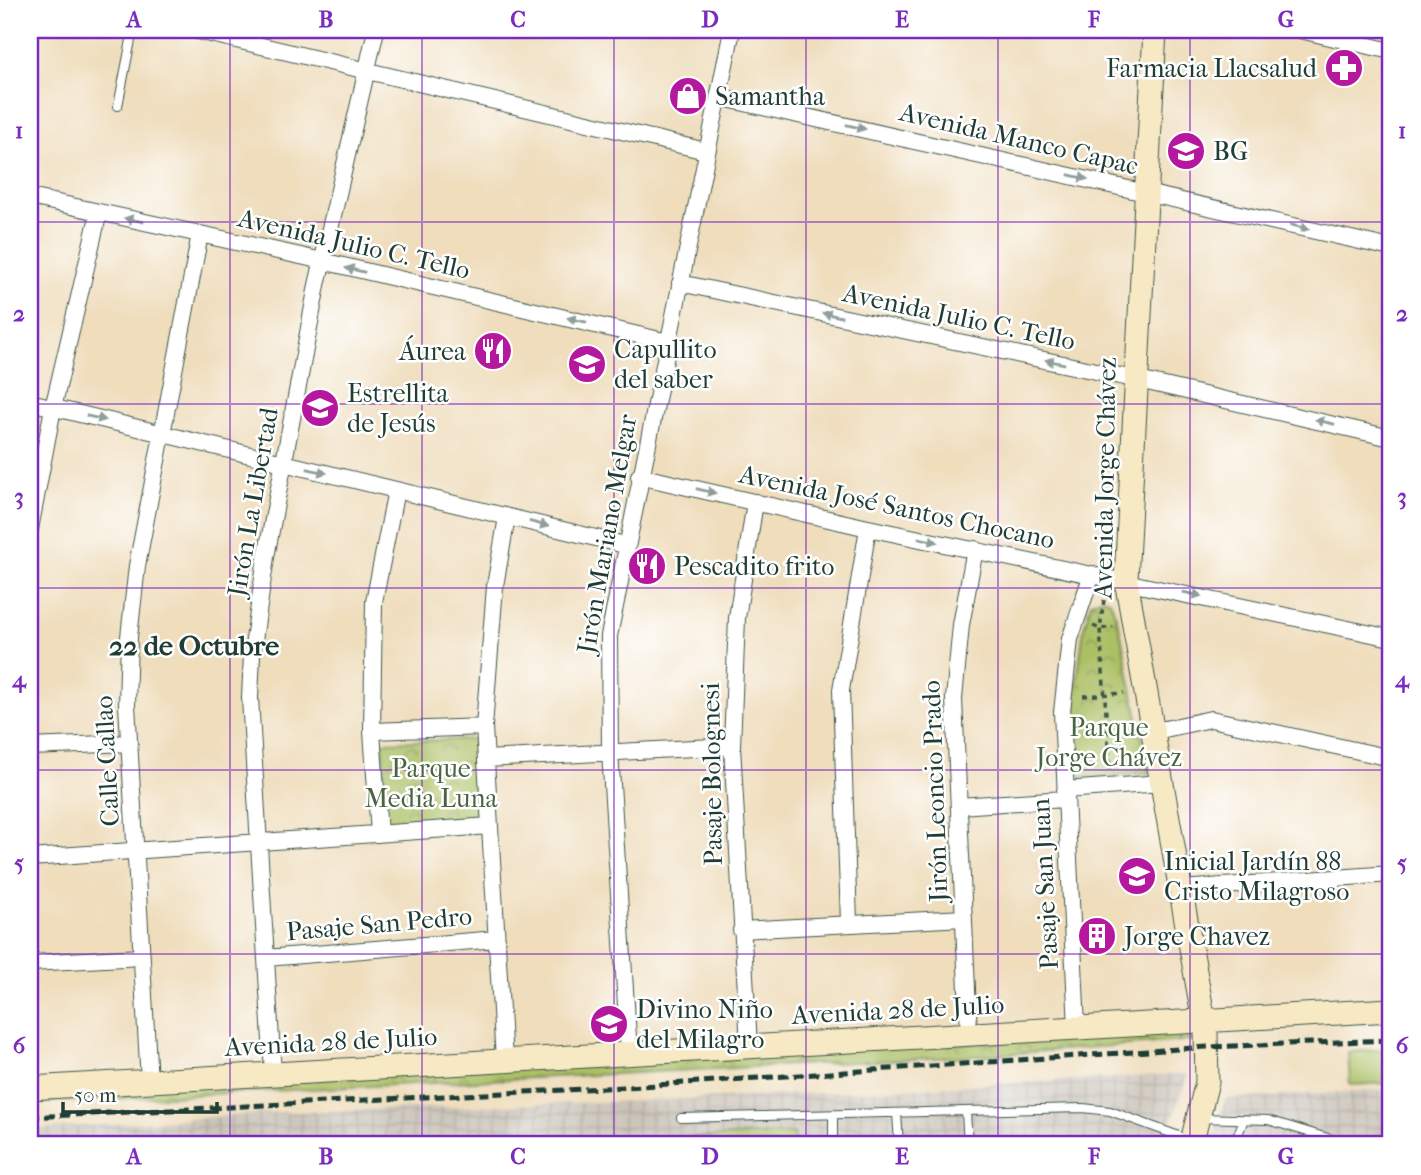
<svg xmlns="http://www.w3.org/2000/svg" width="1421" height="1175" viewBox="0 0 1421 1175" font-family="'IM FELL French Canon',serif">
  <defs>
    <pattern id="industrial-grid" width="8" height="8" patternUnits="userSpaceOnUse" patternTransform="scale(1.75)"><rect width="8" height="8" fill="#cac3b8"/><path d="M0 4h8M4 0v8" fill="none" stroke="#ada89f"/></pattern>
    <pattern id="park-crowns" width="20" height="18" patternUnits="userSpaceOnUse" patternTransform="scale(1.75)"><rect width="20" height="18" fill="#abbf63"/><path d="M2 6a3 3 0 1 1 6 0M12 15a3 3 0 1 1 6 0" fill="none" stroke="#8b9c52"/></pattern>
  </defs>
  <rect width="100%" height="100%" fill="#fff"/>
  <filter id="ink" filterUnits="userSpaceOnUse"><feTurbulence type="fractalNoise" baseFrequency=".0143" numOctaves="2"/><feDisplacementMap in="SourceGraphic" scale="14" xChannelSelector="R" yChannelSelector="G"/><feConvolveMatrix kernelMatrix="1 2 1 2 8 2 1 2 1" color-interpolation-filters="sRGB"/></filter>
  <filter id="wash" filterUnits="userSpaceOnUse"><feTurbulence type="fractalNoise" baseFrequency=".00686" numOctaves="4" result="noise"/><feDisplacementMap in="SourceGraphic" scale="28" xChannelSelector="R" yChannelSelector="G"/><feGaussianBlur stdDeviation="1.57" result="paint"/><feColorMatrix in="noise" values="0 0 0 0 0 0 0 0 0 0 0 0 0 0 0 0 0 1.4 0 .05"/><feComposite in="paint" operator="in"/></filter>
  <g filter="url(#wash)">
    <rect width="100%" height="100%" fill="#efddbc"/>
    <path fill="url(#industrial-grid)" d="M1188,1074L1163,1145H30V1130L267,1113L723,1098Z
      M1391,1089V1145H1209L1226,1099Z"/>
    <path fill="url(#park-crowns)" stroke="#657e4c" stroke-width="2" d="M1100,598L1110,600L1119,625L1149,773L1081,778L1073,709L1084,627L1091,602Z
      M475,739L480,823L385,828L383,742Z
      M1195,1032L1196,1040L975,1056L30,1103V1090Z"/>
    <path fill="#abbf63" stroke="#657e4c" stroke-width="2" d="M1391,1049V1083L1350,1085L1348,1052Z
      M794,1133L795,1145H669V1139Z"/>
  </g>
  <g filter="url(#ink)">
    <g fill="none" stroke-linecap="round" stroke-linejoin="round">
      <defs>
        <path id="lane" d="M118,106L133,30
          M966,1112L968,1145
          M897,1113L899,1145
          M833,1115V1145
          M681,1118L1083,1108L1110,1111L1190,1140
          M1200,1118L1268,1120L1351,1145
          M1234,1145L1244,1119"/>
        <path id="street" d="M194,30L706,151
          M1300,30L1391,51
          M718,97L1391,248
          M30,197L305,257L668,342
          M680,283L1134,379L1391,438
          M30,402L625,545
          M639,476L868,528L1391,638
          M30,529L53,408L99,212
          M372,731L484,727
          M1151,732L1211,719L1391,758
          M30,747L130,743
          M486,759L732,746
          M1065,790L1162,783
          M959,806L1065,799
          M379,834L372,731L374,602L396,490
          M30,858L490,826
          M1181,889L1391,874
          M849,923L841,690L868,528
          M741,930L964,918
          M266,958L497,939
          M30,963L142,957
          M1077,1028L1062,712L1070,639L1092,574
          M969,1034L954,699L961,625L975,549
          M749,1046L732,746L737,618L755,502
          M629,1053L610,752L609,636L732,30
          M504,1060L484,727L495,586L507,517
          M273,1073L250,698L252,654L266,557L317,285L376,30
          M149,1081L127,705L129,637L137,566L200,234"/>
        <path id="secondary" d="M1155,30L1126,580L1206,1033L1207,1082L1191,1145
          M30,1088L1391,1010"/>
      </defs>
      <use href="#lane" stroke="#3e5548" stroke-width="10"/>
      <use href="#street" stroke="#3e5548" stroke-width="18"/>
      <use href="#secondary" stroke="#3e5548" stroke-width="25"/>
      <path stroke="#3e5548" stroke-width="3.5" stroke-dasharray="5 5" stroke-linecap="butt" d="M1104,600L1100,629L1110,770
        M1093,626L1100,629L1113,627
        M1083,696L1124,693"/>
      <use href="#lane" stroke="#fff" stroke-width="8"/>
      <use href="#street" stroke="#fff" stroke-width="16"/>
      <use href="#secondary" stroke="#f7e9c3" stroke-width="23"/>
      <path stroke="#1f3d34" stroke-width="5" stroke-dasharray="10 5" stroke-linecap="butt" d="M30,1117L642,1086L1207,1047L1391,1040"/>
    </g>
    <defs><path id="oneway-solid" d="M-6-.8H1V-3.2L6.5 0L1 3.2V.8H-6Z" transform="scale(1.75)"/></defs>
    <g fill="#8f9e9a">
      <use href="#oneway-solid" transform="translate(856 127) rotate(13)"/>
      <use href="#oneway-solid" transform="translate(1078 177) rotate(13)"/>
      <use href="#oneway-solid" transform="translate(134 220) rotate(-168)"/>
      <use href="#oneway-solid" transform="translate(1300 227) rotate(13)"/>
      <use href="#oneway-solid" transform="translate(355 270) rotate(-167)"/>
      <use href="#oneway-solid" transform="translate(832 315) rotate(-168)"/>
      <use href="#oneway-solid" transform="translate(577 320) rotate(-167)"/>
      <use href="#oneway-solid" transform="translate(1055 362) rotate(-168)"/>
      <use href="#oneway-solid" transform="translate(96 418) rotate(13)"/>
      <use href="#oneway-solid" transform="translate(1325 422) rotate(-167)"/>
      <use href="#oneway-solid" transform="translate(317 471) rotate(13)"/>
      <use href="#oneway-solid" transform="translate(706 491) rotate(13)"/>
      <use href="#oneway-solid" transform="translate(539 524) rotate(14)"/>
      <use href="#oneway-solid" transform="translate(928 540) rotate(11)"/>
      <use href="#oneway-solid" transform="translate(1192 594) rotate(12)"/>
    </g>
  </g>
  <path fill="none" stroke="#7b2cbf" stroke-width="2" stroke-opacity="0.55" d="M230,30V1145M422,30V1145M614,30V1145M806,30V1145M998,30V1145M1190,30V1145M30,222H1391M30,404H1391M30,588H1391M30,770H1391M30,954H1391"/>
  <defs>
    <symbol id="pharmacy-disc" viewBox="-11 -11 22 22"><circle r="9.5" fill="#b5179e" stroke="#fff"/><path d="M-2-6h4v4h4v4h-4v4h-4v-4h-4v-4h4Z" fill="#fff"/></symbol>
    <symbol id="shop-disc" viewBox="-11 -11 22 22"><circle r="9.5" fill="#b5179e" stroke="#fff"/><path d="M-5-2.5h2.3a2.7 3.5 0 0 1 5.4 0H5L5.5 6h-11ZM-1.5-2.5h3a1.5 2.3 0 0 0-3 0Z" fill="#fff"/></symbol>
    <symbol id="school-disc" viewBox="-11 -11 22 22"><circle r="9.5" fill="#b5179e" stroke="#fff"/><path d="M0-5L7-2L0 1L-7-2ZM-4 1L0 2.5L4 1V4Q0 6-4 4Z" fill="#fff"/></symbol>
    <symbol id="restaurant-disc" viewBox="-11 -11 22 22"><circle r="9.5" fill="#b5179e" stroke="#fff"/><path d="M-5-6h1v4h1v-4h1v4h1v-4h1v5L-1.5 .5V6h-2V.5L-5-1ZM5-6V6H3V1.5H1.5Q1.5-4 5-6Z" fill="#fff"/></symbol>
    <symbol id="building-disc" viewBox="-11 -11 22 22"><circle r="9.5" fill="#b5179e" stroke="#fff"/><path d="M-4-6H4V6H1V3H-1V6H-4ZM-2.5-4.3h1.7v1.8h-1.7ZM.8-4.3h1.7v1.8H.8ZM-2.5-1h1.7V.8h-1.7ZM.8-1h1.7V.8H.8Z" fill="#fff"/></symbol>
  </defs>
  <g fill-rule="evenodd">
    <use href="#pharmacy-disc" x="1322" y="46" width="44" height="44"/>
    <use href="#shop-disc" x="666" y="74" width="44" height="44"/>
    <use href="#school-disc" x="1164" y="129" width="44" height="44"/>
    <use href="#restaurant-disc" x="471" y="329" width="44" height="44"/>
    <use href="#school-disc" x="565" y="342" width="44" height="44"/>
    <use href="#school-disc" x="298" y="386" width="44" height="44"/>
    <use href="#restaurant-disc" x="625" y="544" width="44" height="44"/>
    <use href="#school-disc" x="1115" y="854" width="44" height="44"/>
    <use href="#building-disc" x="1075" y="914" width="44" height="44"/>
    <use href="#school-disc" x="587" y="1002" width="44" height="44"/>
  </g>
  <g text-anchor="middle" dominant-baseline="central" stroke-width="5" stroke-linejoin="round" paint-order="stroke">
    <g font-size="26" fill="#1f3d34" stroke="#fff" text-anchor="start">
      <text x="1317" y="68" text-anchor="end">Farmacia Llacsalud</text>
      <text x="715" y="96">Samantha</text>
      <text x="1213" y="151">BG</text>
      <text x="614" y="349">Capullito<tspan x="614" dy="30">del saber</tspan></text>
      <text x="466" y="351" text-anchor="end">Áurea</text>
      <text x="347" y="393">Estrellita<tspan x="347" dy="30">de Jesús</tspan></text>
      <text x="674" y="566">Pescadito frito</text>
      <text x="1164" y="861">Inicial Jardín 88<tspan x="1164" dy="30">Cristo Milagroso</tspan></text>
      <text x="1124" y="936">Jorge Chavez</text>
      <text x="636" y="1009">Divino Niño<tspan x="636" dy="30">del Milagro</tspan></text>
    </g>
    <g font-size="26" fill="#1f3d34" stroke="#fff">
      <text transform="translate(1019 139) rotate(13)">Avenida Manco Capac</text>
      <text transform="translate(354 244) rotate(13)">Avenida Julio C. Tello</text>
      <text transform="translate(959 317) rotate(12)">Avenida Julio C. Tello</text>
      <text transform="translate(1105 478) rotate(-89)">Avenida Jorge Chávez</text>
      <text transform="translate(253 502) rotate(-80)">Jirón La Libertad</text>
      <text transform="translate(897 507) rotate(12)">Avenida José Santos Chocano</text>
      <text transform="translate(607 534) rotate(-80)">Jirón Mariano Melgar</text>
      <text transform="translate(107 761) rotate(-93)">Calle Callao</text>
      <text transform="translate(712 774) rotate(-91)">Pasaje Bolognesi</text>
      <text transform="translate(935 791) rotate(-92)">Jirón Leoncio Prado</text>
      <text transform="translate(1045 884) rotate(-93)">Pasaje San Juan</text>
      <text transform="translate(379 924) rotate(-5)">Pasaje San Pedro</text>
      <text transform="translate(898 1010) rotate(-3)">Avenida 28 de Julio</text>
      <text transform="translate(331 1042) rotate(-3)">Avenida 28 de Julio</text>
    </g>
    <g font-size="26" fill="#496442" stroke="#fff">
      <text x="1109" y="727">Parque<tspan x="1109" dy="30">Jorge Chávez</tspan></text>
      <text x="431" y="768">Parque<tspan x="431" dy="30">Media Luna</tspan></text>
    </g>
    <g font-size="28" font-weight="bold" fill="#1f3d34" stroke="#fff">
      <text x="194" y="645">22 de Octubre</text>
    </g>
  </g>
  <rect width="1421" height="1175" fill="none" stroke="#fff" stroke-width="77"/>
  <path d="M63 1102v10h154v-10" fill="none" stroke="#1f3d34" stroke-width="3.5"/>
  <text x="74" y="1102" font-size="21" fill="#1f3d34" stroke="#ffffff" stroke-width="5" paint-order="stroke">50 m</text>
  <rect x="38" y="38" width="1344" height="1098" fill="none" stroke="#7b2cbf" stroke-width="2.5"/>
  <g font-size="23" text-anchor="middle" font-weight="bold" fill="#7b2cbf">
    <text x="134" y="27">A</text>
    <text x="326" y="27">B</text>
    <text x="518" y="27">C</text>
    <text x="710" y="27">D</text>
    <text x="902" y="27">E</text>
    <text x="1094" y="27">F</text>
    <text x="1286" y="27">G</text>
    <text x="19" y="138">1</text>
    <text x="1402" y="138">1</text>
    <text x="19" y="321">2</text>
    <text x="1402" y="321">2</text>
    <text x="19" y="504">3</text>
    <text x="1402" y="504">3</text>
    <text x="19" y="687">4</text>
    <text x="1402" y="687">4</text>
    <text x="19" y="870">5</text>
    <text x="1402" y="870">5</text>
    <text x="19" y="1053">6</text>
    <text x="1402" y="1053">6</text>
    <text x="134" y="1164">A</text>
    <text x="326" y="1164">B</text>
    <text x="518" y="1164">C</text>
    <text x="710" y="1164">D</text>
    <text x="902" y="1164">E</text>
    <text x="1094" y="1164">F</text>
    <text x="1286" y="1164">G</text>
  </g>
</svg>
